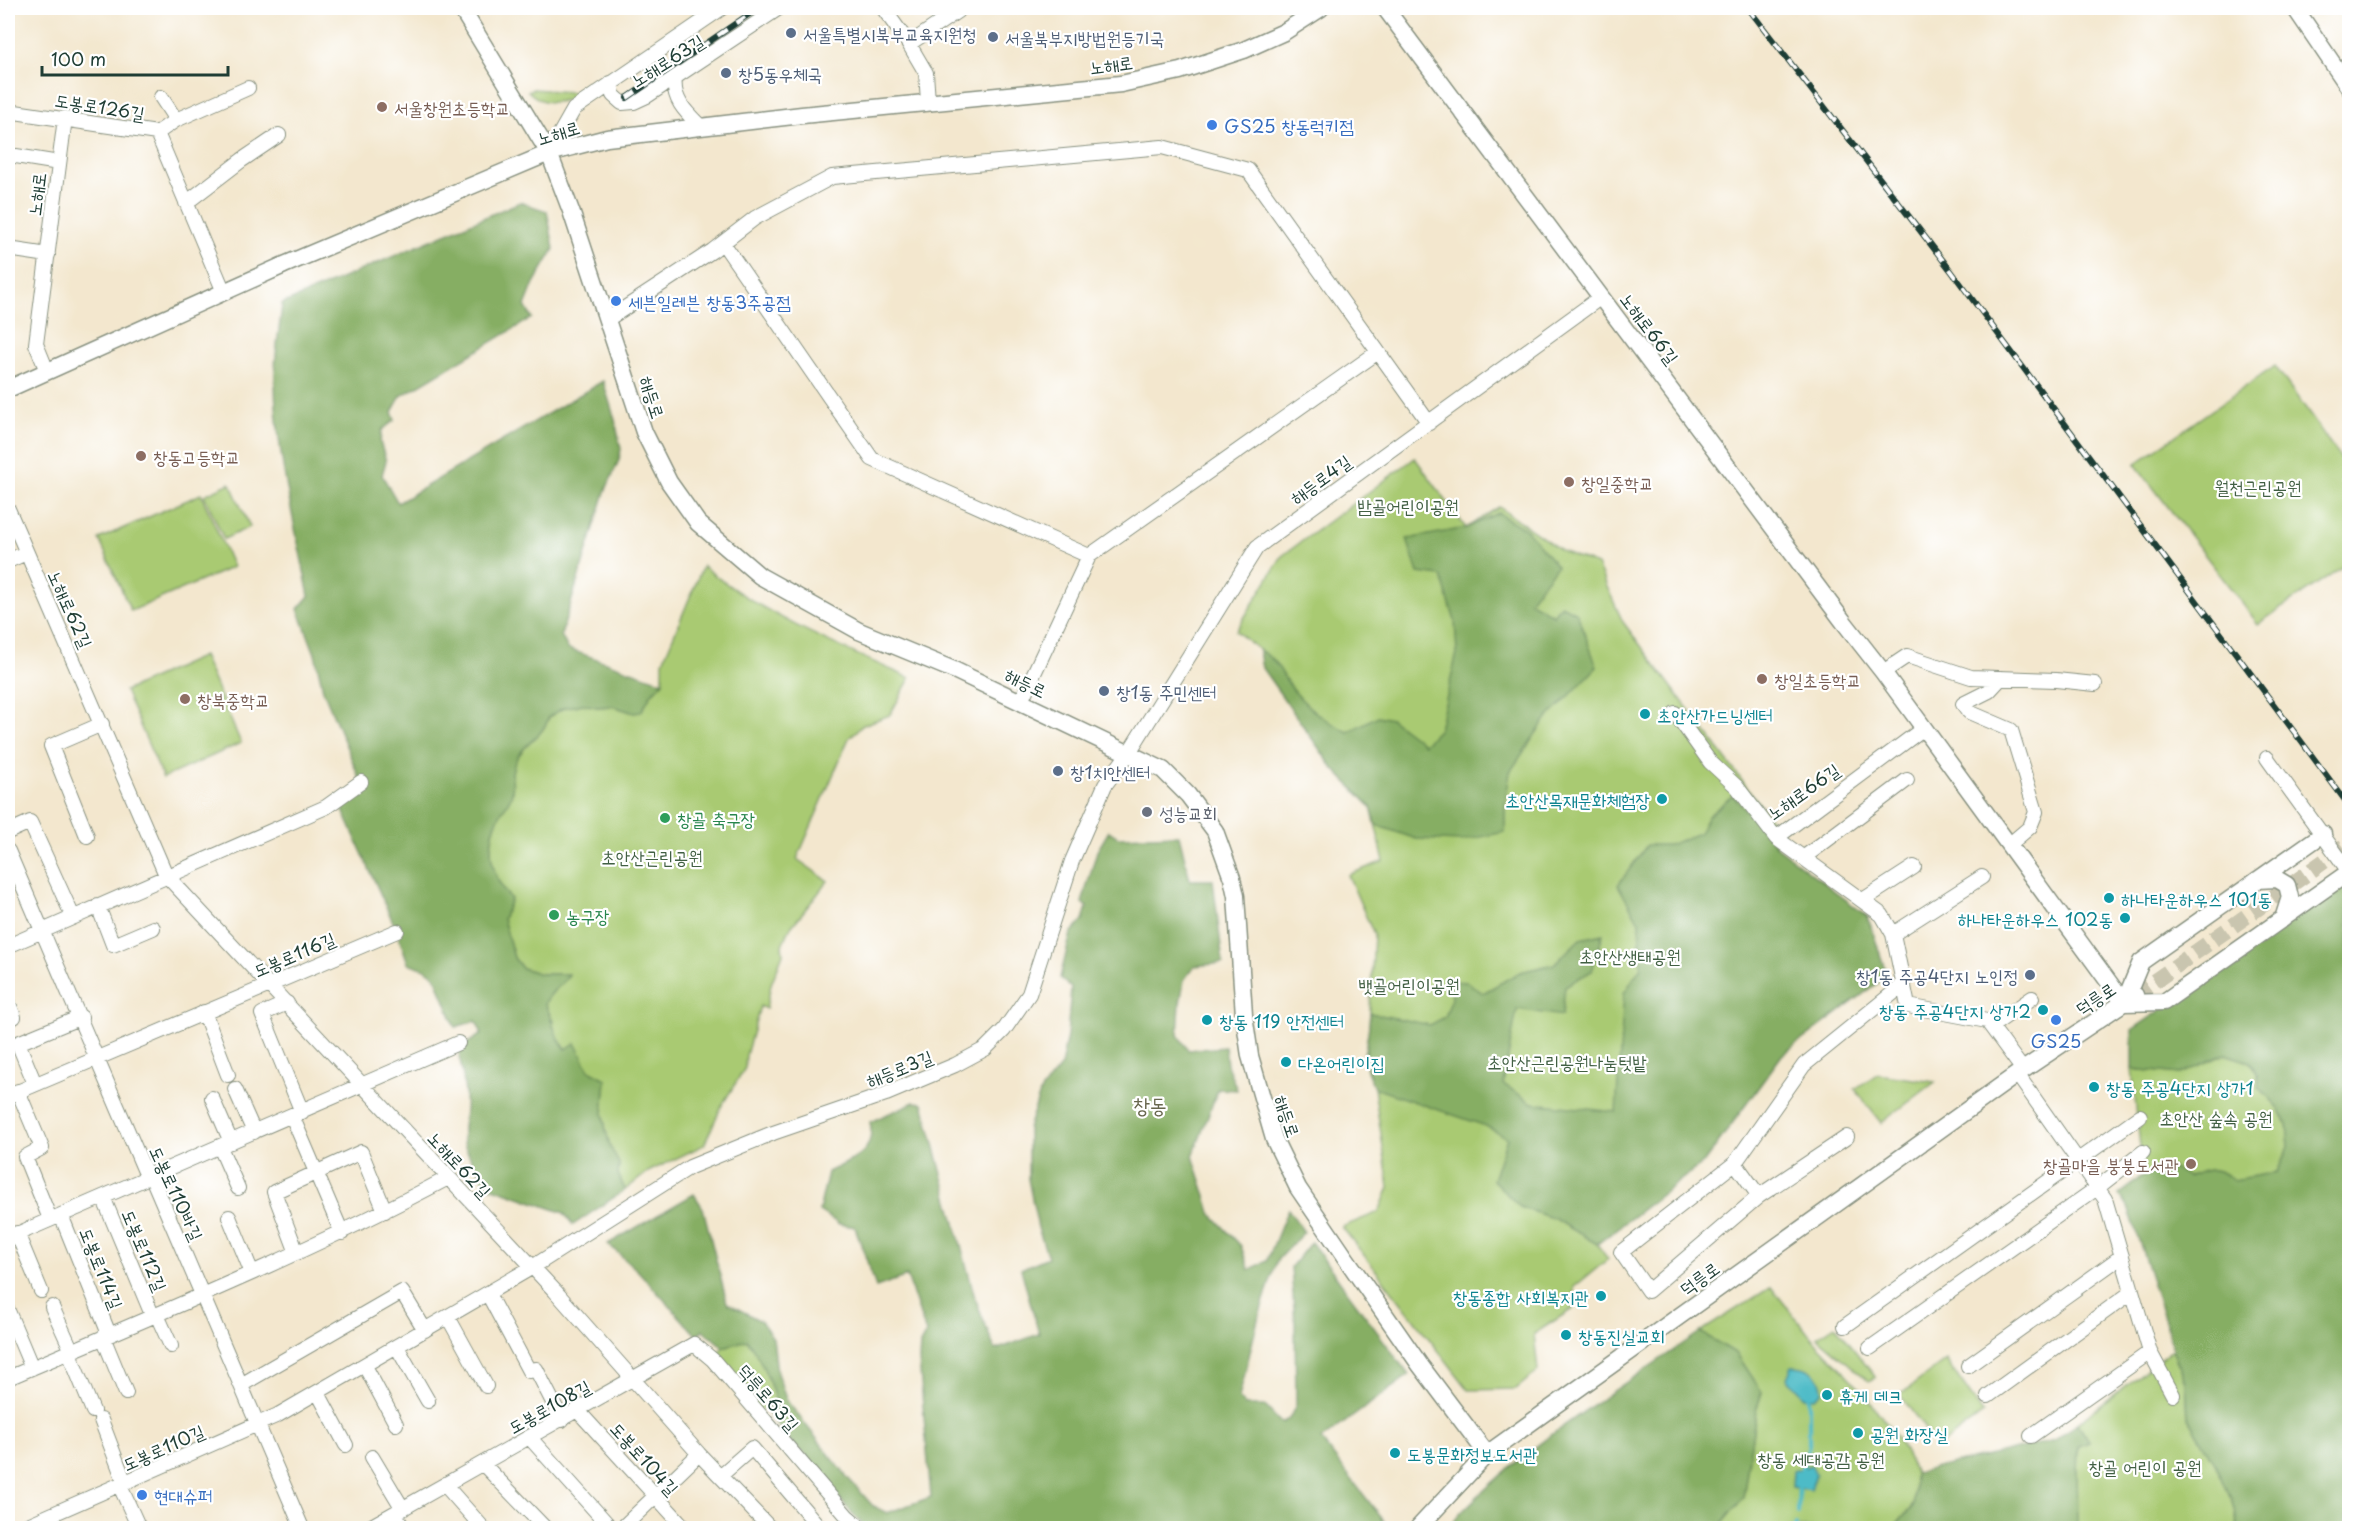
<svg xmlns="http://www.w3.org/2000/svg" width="2357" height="1536" viewBox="0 0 2357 1536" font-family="'Playpen Sans','Poor Story',sans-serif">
  <rect width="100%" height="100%" fill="#fff"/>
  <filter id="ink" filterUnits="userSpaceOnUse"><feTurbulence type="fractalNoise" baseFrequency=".0167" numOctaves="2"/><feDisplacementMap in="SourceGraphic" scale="12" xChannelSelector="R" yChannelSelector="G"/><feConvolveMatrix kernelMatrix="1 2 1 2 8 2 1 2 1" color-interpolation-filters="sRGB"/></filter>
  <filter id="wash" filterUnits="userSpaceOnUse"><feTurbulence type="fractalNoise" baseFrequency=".008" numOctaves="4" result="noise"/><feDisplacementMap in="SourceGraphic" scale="24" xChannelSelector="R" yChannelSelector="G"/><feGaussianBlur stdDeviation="1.35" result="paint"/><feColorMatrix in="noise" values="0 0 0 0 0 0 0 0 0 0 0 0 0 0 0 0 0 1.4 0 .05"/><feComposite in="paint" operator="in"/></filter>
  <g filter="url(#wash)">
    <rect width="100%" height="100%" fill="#f3e7ce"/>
    <path fill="#a9ca72" stroke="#648453" stroke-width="1.5" d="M533,89L583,93C564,103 544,108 528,91Z
      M2275,366L2349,470V562L2258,624L2135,464Z
      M1415,458L1466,528L1499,507L1562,551L1597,565L1623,622L1776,826V846L1868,917L1887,976L1782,1055L1704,1162L1597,1244L1608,1259L1574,1287V1308L1534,1334L1538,1371L1516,1389L1469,1390L1342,1227L1379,1212L1389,1187L1374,1088L1367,1071L1364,1054L1369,1029L1374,935L1348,875L1384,861L1371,807L1333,768L1262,668L1259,650L1236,631L1282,556Z
      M230,483L250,527L224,539L204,495Z
      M201,494L233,567L131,611L99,539Z
      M703,566C761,614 842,648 910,678L890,715L863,725L849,738L797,859L828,881L788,931L782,945L783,954L771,984L766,1009L760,1006L746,1055L745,1068L722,1105L704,1145L648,1172L625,1190L618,1174L619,1164L609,1146L606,1131L603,1113L606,1079L589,1070L584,1062L559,1042L554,1035L553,1021L545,1004C549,990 563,987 569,974H541L522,968L514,958L503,919L511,899C490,876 485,845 499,817C503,808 511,802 512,792C514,778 508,771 518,756C529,740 543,736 549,717L563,708L583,704L597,707L613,706L634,713L663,682V661Z
      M203,656L241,743L163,778L125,691Z
      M2225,1054L2250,1062L2258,1074L2259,1087L2279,1108L2287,1124L2289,1146L2277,1173L2234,1180C2214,1165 2209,1169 2187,1177L2172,1167L2143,1176L2132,1069L2180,1074Z
      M1877,1074L1935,1082L1881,1123L1855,1089Z
      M1771,1287L1811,1337L1864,1393L1898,1439L1915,1473L1914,1504L1894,1528H1718L1743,1498L1756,1411L1762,1392L1737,1354L1700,1332Z
      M1835,1325L1876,1378L1869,1381L1817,1337Z
      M747,1340L761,1359L777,1404L759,1411L713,1360L723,1347Z
      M2172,1350L2186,1381L2188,1418L2218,1469L2231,1498L2239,1528H2078L2077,1472L2078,1446L2088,1441L2078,1423Z
      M1946,1360L1983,1413L1938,1447L1900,1395Z"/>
    <path fill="#86ae64" stroke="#52764c" stroke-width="1.5" d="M520,202L547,211L554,249L534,283L525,306L532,318L401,396L392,412L395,420L382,430L380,442L386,461L382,475L398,503L603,381L615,420L621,449L619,460L605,492L561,635L568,649L663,682L652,693L641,712L634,713L613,706L597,707L583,704L563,708L549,717C542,739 525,741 516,760C509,774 514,780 512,792C511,802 503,808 499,817C485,845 490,876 511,899L503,919L514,958L522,968L541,974H569C563,986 550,990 545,1004C553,1020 553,1035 566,1049L575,1043L589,1070L606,1079L603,1113L606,1131L610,1146L619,1164L618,1174L625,1190L573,1225L564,1213L485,1185C480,1169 468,1159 464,1143C461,1131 464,1121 465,1110C467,1092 462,1072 459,1054L466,1044L482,1034L476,1021L455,1027L435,976L425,969L408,963L397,931L340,804L361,782L323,690L315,654L298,609L309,596C295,523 274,448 275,373C275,350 280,327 282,304Z
      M1498,513L1527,530L1557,566L1529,601L1553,615L1561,605L1577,613L1597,667L1543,723L1510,772L1505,805V832L1461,841L1416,839L1376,825L1371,807L1333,768L1262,668L1259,650C1281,662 1280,675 1295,692C1312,712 1325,720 1348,732L1378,716L1391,719L1424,744L1439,729L1457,653L1455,621L1441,576L1418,573L1407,539L1466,528Z
      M1733,795L1776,846L1868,917L1887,976L1782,1055L1704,1162L1597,1244L1555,1219L1520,1207L1493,1180L1507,1138L1486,1126L1374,1088C1360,1054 1368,1047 1370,1013L1430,1025L1445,1017L1452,998L1450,981L1467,982L1483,993L1520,972L1554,964L1580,939L1603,934L1592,971L1565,986L1562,1016L1517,1009L1503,1084L1532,1103L1616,1112L1624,993L1641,967L1639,922L1618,885L1647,845H1669L1699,833L1708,816Z
      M1109,831L1118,837L1179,835L1190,880H1213L1223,963L1194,966L1184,980L1180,1003L1178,1035L1188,1050L1225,1047L1227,1065L1237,1090L1218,1089L1193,1156L1212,1215L1241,1246L1249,1270L1267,1261L1288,1209L1304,1232L1277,1260L1258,1319L1239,1398L1245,1406H1265L1281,1423L1289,1419L1296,1405L1295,1324L1291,1267L1311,1242L1409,1375L1321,1440L1384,1521L1378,1528H907L901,1526L868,1528L852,1514L807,1456L792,1444L765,1409L776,1404C770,1380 762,1360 747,1340L723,1347L703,1330L697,1336L638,1271L608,1244L694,1194L703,1208L727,1303L761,1321L773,1338L777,1373L787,1401L847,1477L873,1506L887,1513L931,1497L919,1360L920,1344L926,1333L907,1276L876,1287L855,1227L839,1224L819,1211L828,1172C852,1160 876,1154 870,1122L914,1102L923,1103L975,1298L995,1350L1039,1334L1021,1269L1048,1257L1038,1228L1028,1179V1128L1041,1090L1061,1066L1067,1036L1071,988L1060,978L1071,933L1083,920L1087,907L1082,903L1097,851Z
      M2345,884L2349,887L2350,1501L2346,1528H2239L2231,1498L2218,1469L2188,1418L2186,1381L2172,1350L2168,1330L2128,1207L2119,1194L2143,1176L2172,1167L2187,1177C2209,1169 2214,1165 2234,1180L2277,1172L2289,1146L2287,1124L2279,1108L2259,1087L2258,1074L2250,1062L2225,1054L2180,1074L2132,1069V1030Z
      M1700,1332L1737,1354L1762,1392L1756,1411L1743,1498L1718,1528H1447C1517,1449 1613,1393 1700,1332Z
      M2078,1423L2088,1442L2078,1446L2077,1472L2078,1528H1894L1914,1505L1915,1473L2055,1440Z"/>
    <path fill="#4dbbc7" stroke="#367c7e" stroke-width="1.5" d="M1792,1366C1807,1365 1823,1375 1822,1392L1815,1398L1804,1397L1787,1378Z
      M1811,1465L1816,1475L1810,1490L1792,1487L1793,1471Z"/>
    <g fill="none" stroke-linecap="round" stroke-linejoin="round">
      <path stroke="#4dbbc7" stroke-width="4" d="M1801,1471L1809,1446V1393
        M1798,1513L1799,1484
        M1795,1528L1796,1525"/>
    </g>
  </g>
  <g filter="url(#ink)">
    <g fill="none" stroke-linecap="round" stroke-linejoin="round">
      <path stroke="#c9c5af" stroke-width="16" stroke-dasharray="16 8" stroke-linecap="butt" d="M2135,995L2350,843"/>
      <defs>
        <path id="minor" d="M883,8L909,44L926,73L928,101
          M909,44L962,8
          M675,79C672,100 687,113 701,127
          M611,83L613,95L622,103L634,102L647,96L779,8
          M161,97L176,120
          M8,111L157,133L176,120L248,88
          M157,133L224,292
          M549,153L574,109L722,8
          M16,156L59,163
          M186,203L242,160L279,135
          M723,243L872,459L1089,556
          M8,249L48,255
          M608,319L712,251L755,218L832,177L1162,147L1248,170L1429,423
          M47,371L36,344L65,118
          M8,509L166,875L555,1291L699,1454L770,1528
          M8,561L26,553
          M1883,672L1907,656L1971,677L2056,680L2095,684
          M2001,678L1989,691L1963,704L1969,712L2011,730L2036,812L2030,827L2010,844
          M1021,701L1089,556L1378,352
          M1675,713L1710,762L1737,787L1776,838L1924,728
          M2267,758L2350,873
          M8,832L30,822L73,917
          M87,836L51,746L102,724
          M1776,838L1882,915L1893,934L1908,1006L1987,1021L2023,1070
          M8,851L144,1169L153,1180L302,1528
          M1803,858L1907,780
          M1863,900L1914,867
          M98,906L113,945L153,928
          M1893,934L1982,877
          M8,946L326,807L361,782
          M8,1001L14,1017
          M287,1003L262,1014L302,1112
          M204,1012L228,1075
          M1992,1026L2032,998
          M2017,1074L2105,1199L2150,1352L2173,1395
          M35,1084L18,1043L81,1017
          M235,1089L254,1132
          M18,1091L42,1148L25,1157L50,1219
          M8,1096L397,931
          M212,1098L231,1142
          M292,1116L342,1233
          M1847,1137L1759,1196L1648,1291L1621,1252L1735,1163L1804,1065L1903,985
          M220,1147L238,1188
          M1735,1163L1759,1196
          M103,1197L153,1317
          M61,1215L109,1334
          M229,1217L252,1273
          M17,1233L41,1291
          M8,1238L458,1043
          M297,1253L274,1192L361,1152L385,1211
          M488,1294L529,1371L536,1369L562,1420
          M52,1307L72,1351
          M8,1311L32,1368
          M157,1315L171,1346
          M448,1317L486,1386
          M1845,1326L2140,1116
          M103,1337L126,1393
          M397,1347L428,1401
          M1870,1348L2097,1188L2143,1152
          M69,1353L93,1411
          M365,1366L396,1424
          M1968,1366L2122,1256
          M8,1378C156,1315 305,1254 448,1178
          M241,1385L402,1292L425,1330
          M318,1393L346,1445
          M1988,1396L2132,1292
          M578,1411L685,1528
          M101,1420L125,1483
          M2031,1436L2150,1352
          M530,1438L611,1528
          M372,1457L403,1509
          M483,1464L545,1528
          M720,1476L752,1448L820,1528
          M445,1485L483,1528
          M120,1486L139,1528
          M395,1514L403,1528
          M21,1528L278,1415L531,1268L690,1167L773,1133L886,1094L955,1065L985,1049L1004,1030L1029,994L1072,861L1105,785L1128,754L1257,547L1601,297
          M368,1528L694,1344L713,1360L847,1516L861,1528
          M622,1528L699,1454"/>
        <path id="major" d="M461,8L549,153L571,211L644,432L669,482L698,523L760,576L859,631L956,671L1163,770L1188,795L1215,831L1232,878L1236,896L1244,1015L1250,1056L1274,1139L1298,1188L1345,1257L1420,1365L1487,1454
          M1385,8L1843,621L1883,672L2124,1003
          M2295,8L2350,89
          M8,389L284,265L549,153L607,138L802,115L1121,84L1180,71L1244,50L1284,32L1321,8
          M2257,880L2277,879L2287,885L2290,897L2283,919
          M2124,1003L2141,962L2323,834
          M2124,1003L2164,1002L2349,872
          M1418,1528L1487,1454L2023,1070L2135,995"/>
      </defs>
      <use href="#minor" stroke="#899281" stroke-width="16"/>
      <use href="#major" stroke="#899281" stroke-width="19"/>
      <use href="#minor" stroke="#fff" stroke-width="14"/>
      <use href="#major" stroke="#fff" stroke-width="16"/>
      <defs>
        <path id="rail" d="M1748,8L1952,272L2350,807
          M627,98L758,8"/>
      </defs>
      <use href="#rail" stroke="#1f3d34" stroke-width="6"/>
      <use href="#rail" stroke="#fff" stroke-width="4" stroke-dasharray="11" stroke-linecap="butt"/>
    </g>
  </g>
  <g fill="#5c6f8a" stroke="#fff" stroke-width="2">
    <circle cx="791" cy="33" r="6"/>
    <circle cx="993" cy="37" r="6"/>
    <circle cx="726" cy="73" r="6"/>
    <circle cx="1104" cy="691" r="6"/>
    <circle cx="1058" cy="771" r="6"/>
    <circle cx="2030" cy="975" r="6"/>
  </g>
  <g fill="#8d6e63" stroke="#fff" stroke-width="2">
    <circle cx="382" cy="107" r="6"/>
    <circle cx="141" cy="456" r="6"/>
    <circle cx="1569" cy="482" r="6"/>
    <circle cx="1762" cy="679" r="6"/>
    <circle cx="185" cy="699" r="6"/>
    <circle cx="2191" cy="1164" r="6"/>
  </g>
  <g fill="#3f7fe0" stroke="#fff" stroke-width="2">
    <circle cx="1212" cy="125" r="6"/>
    <circle cx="616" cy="301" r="6"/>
    <circle cx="2056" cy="1020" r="6"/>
    <circle cx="142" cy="1495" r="6"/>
  </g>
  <g fill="#0f9aa8" stroke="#fff" stroke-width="2">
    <circle cx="1645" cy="714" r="6"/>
    <circle cx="1662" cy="799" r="6"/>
    <circle cx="2109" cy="898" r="6"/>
    <circle cx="2125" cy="918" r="6"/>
    <circle cx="2043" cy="1010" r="6"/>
    <circle cx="1207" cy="1020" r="6"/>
    <circle cx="1286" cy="1062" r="6"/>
    <circle cx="2094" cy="1087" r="6"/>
    <circle cx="1601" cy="1296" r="6"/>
    <circle cx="1566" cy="1335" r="6"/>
    <circle cx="1827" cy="1395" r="6"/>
    <circle cx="1858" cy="1433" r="6"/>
    <circle cx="1395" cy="1453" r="6"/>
  </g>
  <circle fill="#6b7280" stroke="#fff" stroke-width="2" cx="1147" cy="812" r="6"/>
  <g fill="#2e9e5b" stroke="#fff" stroke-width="2">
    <circle cx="665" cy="818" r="6"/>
    <circle cx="554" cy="915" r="6"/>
  </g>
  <g text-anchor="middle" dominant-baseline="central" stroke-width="4.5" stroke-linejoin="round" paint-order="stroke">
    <g font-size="18" fill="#4e5e75" stroke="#fff" text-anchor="start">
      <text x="803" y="33">서울특별시북부교육지원청</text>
      <text x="1005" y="37">서울북부지방법원등기국</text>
      <text x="738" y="73">창5동우체국</text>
      <text x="1116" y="691">창1동 주민센터</text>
      <text x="1070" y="771">창1치안센터</text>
      <text x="2018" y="975" text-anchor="end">창1동 주공4단지 노인정</text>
    </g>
    <g font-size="18" fill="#1f3d34" stroke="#fff">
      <text transform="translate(667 60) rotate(-32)">노해로63길</text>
      <text transform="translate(1111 64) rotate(-8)">노해로</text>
      <text transform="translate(100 106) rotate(9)">도봉로126길</text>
      <text transform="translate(558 132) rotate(-17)">노해로</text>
      <text transform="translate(36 194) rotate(-83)">노해로</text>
      <text transform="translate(1650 328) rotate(53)">노해로66길</text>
      <text transform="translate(653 397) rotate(72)">해등로</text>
      <text transform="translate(1320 479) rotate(-36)">해등로4길</text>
      <text transform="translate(71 609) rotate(66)">노해로62길</text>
      <text transform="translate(1026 682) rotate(26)">해등로</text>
      <text transform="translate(1803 791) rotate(-35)">노해로66길</text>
      <text transform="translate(294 954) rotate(-23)">도봉로116길</text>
      <text transform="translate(2095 998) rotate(-34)">덕릉로</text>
      <text transform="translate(899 1068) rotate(-22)">해등로3길</text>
      <text transform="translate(1288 1116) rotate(71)">해등로</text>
      <text transform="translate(460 1164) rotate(47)">노해로62길</text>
      <text transform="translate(177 1193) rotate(65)">도봉로110바길</text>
      <text transform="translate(145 1250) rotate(67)">도봉로112길</text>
      <text transform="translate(102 1268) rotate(68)">도봉로114길</text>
      <text transform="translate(1699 1278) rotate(-36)">덕릉로</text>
      <text transform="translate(769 1397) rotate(49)">덕릉로63길</text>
      <text transform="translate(549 1406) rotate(-29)">도봉로108길</text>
      <text transform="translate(163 1447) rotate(-24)">도봉로110길</text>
      <text transform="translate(645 1458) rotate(48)">도봉로104길</text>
    </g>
    <g font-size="18" fill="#785e54" stroke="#fff" text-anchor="start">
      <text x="394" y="107">서울창원초등학교</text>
      <text x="153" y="456">창동고등학교</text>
      <text x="1581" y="482">창일중학교</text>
      <text x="1774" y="679">창일초등학교</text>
      <text x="197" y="699">창북중학교</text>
      <text x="2179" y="1164" text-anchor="end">창골마을 붕붕도서관</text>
    </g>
    <g font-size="18" fill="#366cbe" stroke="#fff" text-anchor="start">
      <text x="1224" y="125">GS25 창동럭키점</text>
      <text x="628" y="301">세븐일레븐 창동3주공점</text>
      <text x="2056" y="1040" text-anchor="middle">GS25</text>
      <text x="154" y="1495">현대슈퍼</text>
    </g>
    <g font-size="18" fill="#426044" stroke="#fff">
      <text x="2258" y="486">월천근린공원</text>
      <text x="1408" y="505">밤골어린이공원</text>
      <text x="652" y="856">초안산근린공원</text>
      <text x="1630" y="955">초안산생태공원</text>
      <text x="1409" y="984">뱃골어린이공원</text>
      <text x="1567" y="1061">초안산근린공원나눔텃밭</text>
      <text x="2216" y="1117">초안산 숲속 공원</text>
      <text x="1821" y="1458">창동 세대공감 공원</text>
      <text x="2145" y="1466">창골 어린이 공원</text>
    </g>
    <g font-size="18" fill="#0d838f" stroke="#fff" text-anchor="start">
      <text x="1657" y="714">초안산가드닝센터</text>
      <text x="1650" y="799" text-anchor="end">초안산목재문화체험장</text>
      <text x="2121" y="898">하나타운하우스 101동</text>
      <text x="2113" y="918" text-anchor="end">하나타운하우스 102동</text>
      <text x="2031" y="1010" text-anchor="end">창동 주공4단지 상가2</text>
      <text x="1219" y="1020">창동 119 안전센터</text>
      <text x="1298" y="1062">다온어린이집</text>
      <text x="2106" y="1087">창동 주공4단지 상가1</text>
      <text x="1589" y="1296" text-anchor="end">창동종합 사회복지관</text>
      <text x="1578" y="1335">창동진실교회</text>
      <text x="1839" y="1395">휴게 데크</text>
      <text x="1870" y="1433">공원 화장실</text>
      <text x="1407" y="1453">도봉문화정보도서관</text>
    </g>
    <g font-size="18" fill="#5b616d" stroke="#fff" text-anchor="start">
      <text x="1159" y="812">성능교회</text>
    </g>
    <g font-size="18" fill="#27864d" stroke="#fff" text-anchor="start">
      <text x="677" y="818">창골 축구장</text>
      <text x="566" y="915">농구장</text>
    </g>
    <g font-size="21" fill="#68674e" stroke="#fff">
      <text x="1150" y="1104">창동</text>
    </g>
  </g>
  <rect width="2357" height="1536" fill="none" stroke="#fff" stroke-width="30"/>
  <path d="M42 66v9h186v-9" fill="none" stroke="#1f3d34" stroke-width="3"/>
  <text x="51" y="66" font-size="18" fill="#1f3d34" stroke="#ffffff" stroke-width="4.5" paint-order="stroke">100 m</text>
</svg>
